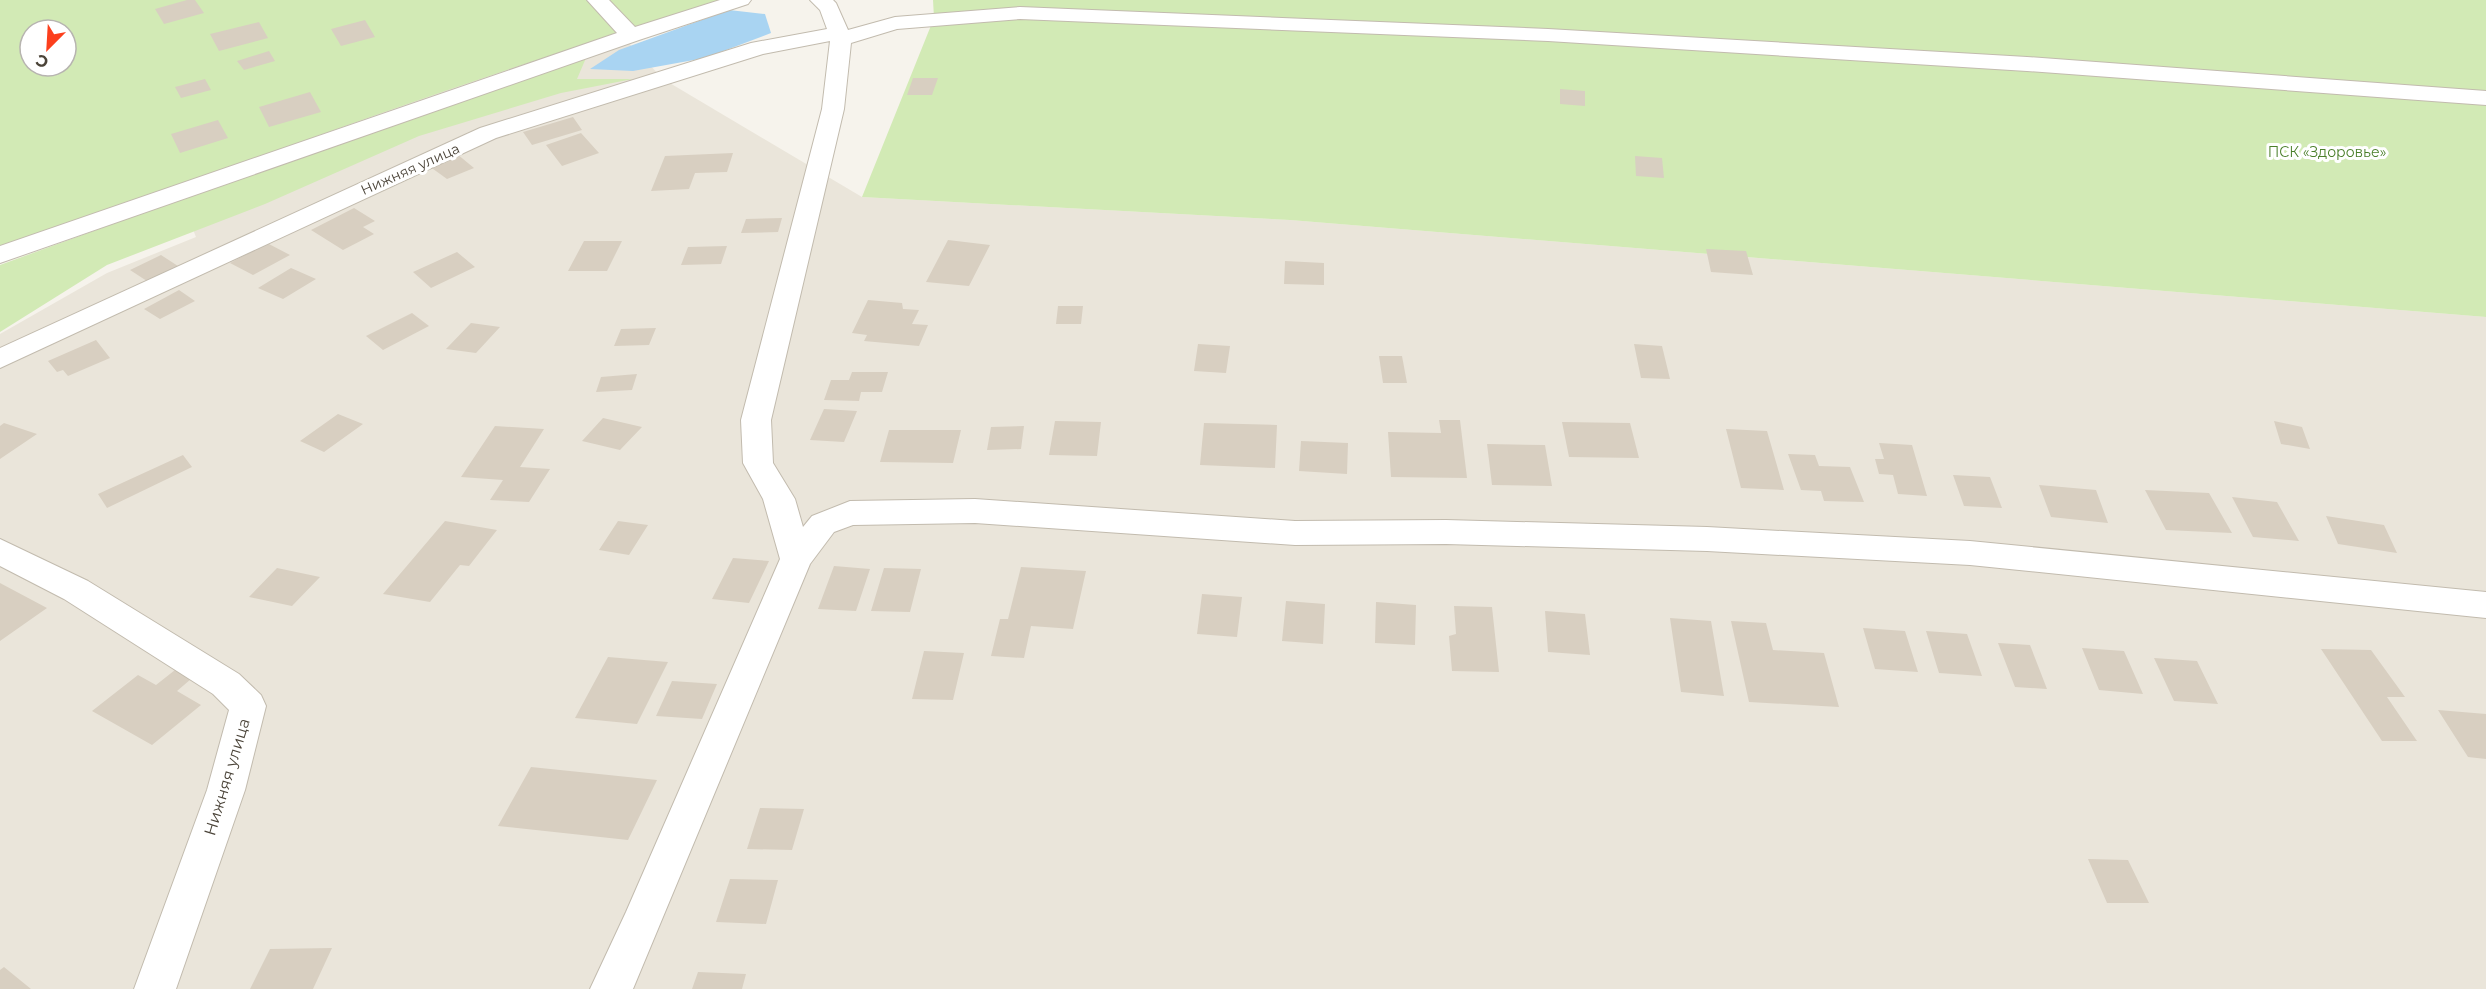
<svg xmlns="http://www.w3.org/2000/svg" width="2486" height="989" viewBox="0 0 2486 989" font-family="Montserrat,sans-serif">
  <rect width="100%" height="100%" fill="#f6f3ec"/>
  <path fill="#eae5da" d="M102,0H588L663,79L862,197L1290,220L2486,317V989H0V334L107,273L196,237Z"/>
  <path fill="#d2eab5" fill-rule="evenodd" d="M0,0H729C482,72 242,164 0,250ZM30,30H66V66H30Z
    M933,0H2486V317L1290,220L862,197L934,18Z
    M586,58L577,79H633L561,93L419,136L265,204L107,265L0,332V265L351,137Z"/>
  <path fill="#a9d4f2" d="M729,10L765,14L771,33L705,58L633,71L590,69L619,50Z"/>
  <path fill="#d8cfc1" d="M187,0H195L204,13L164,24L155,9Z
    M365,20L375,37L341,46L331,29Z
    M259,22L268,38L219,51L210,34Z
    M269,51L275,61L244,70L237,61Z
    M913,78H938L932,95H907Z
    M205,79L211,90L181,98L175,87Z
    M1560,89L1585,91V106L1560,104Z
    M310,92L321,112L269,127L259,107Z
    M573,117L582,130L532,145L523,132Z
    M218,120L228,138L180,153L171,134Z
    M581,133L599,153L562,166L546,145Z
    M733,153L727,172L695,173L689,189L651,191L665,156Z
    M457,154L474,168L447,179L429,166Z
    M1635,156L1662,158L1664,178L1636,176Z
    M354,208L375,221L363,227L374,234L343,250L311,230Z
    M782,218L778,232L741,233L746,219Z
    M948,240L990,245L969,286L926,282Z
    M584,241H622L607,271H568Z
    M267,243L290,255L253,275L230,263Z
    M727,246L721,264L681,265L688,247Z
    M1706,249L1746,251L1753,275L1711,272Z
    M457,252L475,267L431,288L413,272Z
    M161,255L181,268L150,283L130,270Z
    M1285,261L1324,263V285L1284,284Z
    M291,268L316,279L283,299L258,288Z
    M179,290L195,301L160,319L144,309Z
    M868,300L902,303L903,309L919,310L912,324L928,325L919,346L864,341L867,335L852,333Z
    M1058,306H1083L1081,324H1056Z
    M412,313L429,326L383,350L366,336Z
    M471,323L500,327L476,353L446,349Z
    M656,328L649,345L614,346L621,329Z
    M96,340L110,358L68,376L63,370L57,372L48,361Z
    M1198,344L1230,346L1226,373L1194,371Z
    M1634,344L1662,346L1670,379L1641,378Z
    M1379,356H1402L1407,383H1383Z
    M852,372H888L882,392H861L859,401L824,400L831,380H849Z
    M637,374L632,390L596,392L601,377Z
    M824,409L857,411L844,442L810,440Z
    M338,414L363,424L324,452L300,441Z
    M603,418L642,427L620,450L582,441Z
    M1439,420H1460L1467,478L1391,477L1388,432L1441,433Z
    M1055,421L1101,422L1097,456L1049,455Z
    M2274,421L2302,427L2310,449L2281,444Z
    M1562,422L1630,423L1639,458L1569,457Z
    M4,423L37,434L0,459V426Z
    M1204,423L1277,425L1275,468L1200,465Z
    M495,426L544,429L520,467L550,469L529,502L490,500L503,480L461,477Z
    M1024,426L1021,449L987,450L991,427Z
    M1726,429L1767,431L1784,490L1741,488Z
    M889,430H961L953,463L880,462Z
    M1301,441L1348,443L1347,474L1299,471Z
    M1879,443L1912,445L1927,496L1898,494L1893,475L1879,474L1875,459H1884Z
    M1487,444L1545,445L1552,486L1492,485Z
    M1788,454L1815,455L1819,466L1850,467L1864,502L1824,501L1821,491L1801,490Z
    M183,455L192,467L107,508L98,494Z
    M1953,475L1990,477L2002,508L1964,506Z
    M2039,485L2096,490L2108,523L2051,517Z
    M2145,490L2209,493L2232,533L2166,530Z
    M2232,497L2277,502L2299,541L2253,537Z
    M2326,516L2384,525L2397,553L2338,544Z
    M445,521L497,530L469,566L460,565L430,602L383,594Z
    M618,521L648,525L629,555L599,550Z
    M733,558L769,561L749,603L712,599Z
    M834,566L870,569L856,611L818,609Z
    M1021,567L1086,571L1073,629L1031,626L1024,658L991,656L1000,619H1008Z
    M277,568L320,577L292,606L249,597Z
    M884,568L921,569L910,612L871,611Z
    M0,583L47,608L0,641Z
    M1202,594L1242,597L1237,637L1197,634Z
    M1286,601L1325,604L1323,644L1282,641Z
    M1376,602L1416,605L1415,645L1375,643Z
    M1454,606L1492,607L1499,672L1452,671L1449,636L1456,634Z
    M1545,611L1585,614L1590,655L1548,652Z
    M1670,618L1711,621L1724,696L1681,692Z
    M1731,621L1766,623L1773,650L1824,653L1839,707L1749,702Z
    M1863,628L1905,631L1918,672L1875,669Z
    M1926,631L1967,634L1982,676L1939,673Z
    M1998,643L2030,645L2047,689L2015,687Z
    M2082,648L2124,651L2143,694L2099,690Z
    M2321,649L2371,650L2405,697H2387L2417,741H2382Z
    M924,651L964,653L953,700L912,699Z
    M608,657L668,662L637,724L575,718Z
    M2154,658L2197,661L2218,704L2174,701Z
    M175,670L191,679L177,691L201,705L152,745L92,711L138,675L156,685Z
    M672,681L717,684L702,719L656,716Z
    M2438,710L2486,714V759L2468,757Z
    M531,767L657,780L628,840L498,826Z
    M760,808L804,809L792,850L747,849Z
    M2088,859L2128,860L2149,903H2107Z
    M730,879L778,880L766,924L716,922Z
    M332,948L313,989H250L270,949Z
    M4,967L31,989H0V970Z
    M698,972L746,974L742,989H692Z"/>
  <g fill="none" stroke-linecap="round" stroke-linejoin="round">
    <defs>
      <path id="minor" d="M587,0H609L635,27L720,0H751L748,4L639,40L0,263V246L617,33Z
        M810,0H833L836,3L848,30L895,17L1020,7L1548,29L2027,57L2486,91V105L2027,71L1548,41L1020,19L897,29L851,43L844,109L771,420L773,463L795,499L803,527L812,516L850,501L975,499L1295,521L1446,520L1707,527L1970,541L2486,592V618L1970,565L1707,551L1446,544L1295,545L975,523L853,525L834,532L810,564L633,989H590L626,912L780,559L763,499L743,463L741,420L822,109L830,41L763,54L496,138L0,368V348L480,128L751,43L827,29L820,10Z
        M0,539L88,581L239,674L261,695L266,706L245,790L176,989H134L207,790L229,710L213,694L64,599L0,566Z"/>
    </defs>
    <use href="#minor" stroke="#c2bbae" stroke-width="2"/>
    <use href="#minor" fill="#fff" fill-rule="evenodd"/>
  </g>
  <g text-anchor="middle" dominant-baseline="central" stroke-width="6" stroke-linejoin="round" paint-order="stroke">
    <g font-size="14" fill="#4a7f2a" stroke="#fff">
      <text x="2327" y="152">ПСК «Здоровье»</text>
    </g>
    <g font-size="14" fill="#4b4439" stroke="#fff">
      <text transform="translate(410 169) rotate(-24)">Нижняя улица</text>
    </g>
    <g font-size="16" fill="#4b4439" stroke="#fff">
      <text transform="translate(227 777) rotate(-73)">Нижняя улица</text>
    </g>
  </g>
  <g transform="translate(48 48) rotate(204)"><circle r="28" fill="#ffffff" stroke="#b7b4b0" stroke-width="1.5"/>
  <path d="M0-4.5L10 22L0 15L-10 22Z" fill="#fc3f1d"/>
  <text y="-9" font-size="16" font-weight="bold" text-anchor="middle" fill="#4b4439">С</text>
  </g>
</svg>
